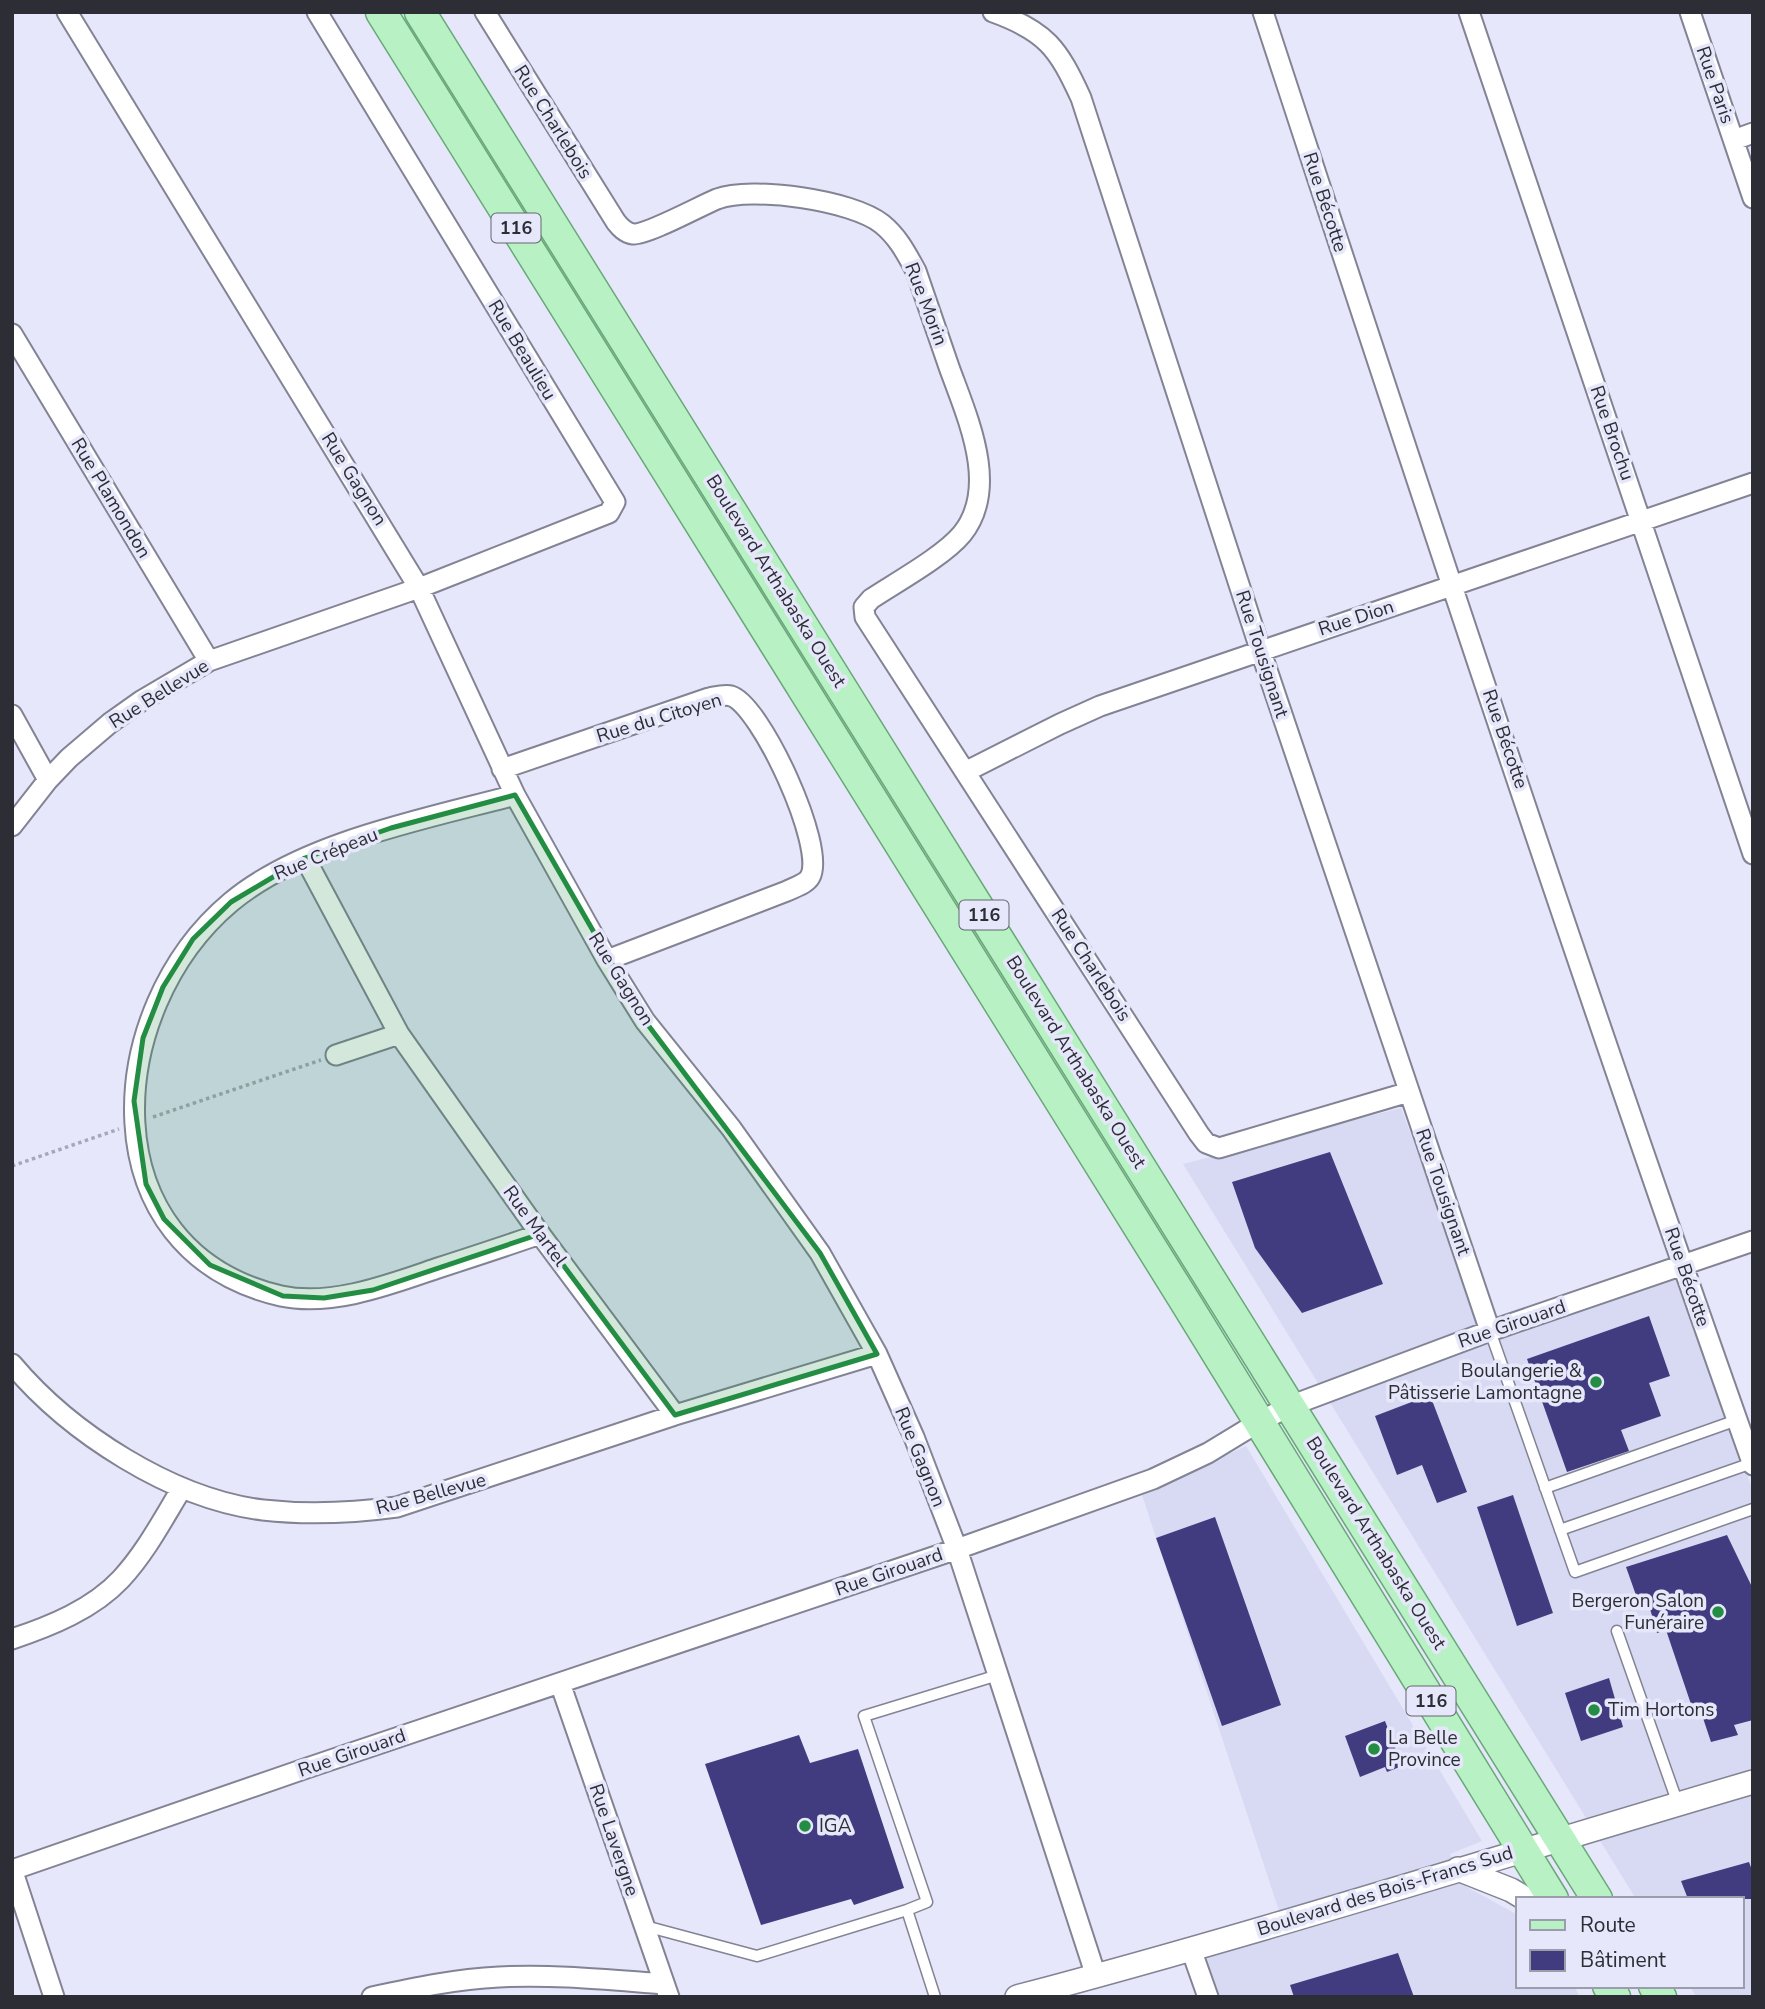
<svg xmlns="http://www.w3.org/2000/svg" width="1765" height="2009" viewBox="0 0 1765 2009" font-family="'Nunito Sans',sans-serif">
  <rect width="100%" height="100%" fill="#e6e7fa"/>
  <path fill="#d8daf3" d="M1401,1108L1487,1339L1677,1275L1753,1491V1997H1696L1690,1986H1742V1899H1636L1183,1164Z
    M1246,1446L1482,1841L1450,1854L1465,1886L1518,1915V1986H1574L1580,1997H1218L1203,1953L1285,1929L1142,1495Z"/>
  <path fill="#403c7f" d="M1330,1152L1383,1284L1302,1313L1255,1248L1232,1182Z
    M1649,1316L1670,1376L1649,1383L1661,1416L1621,1430L1629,1451L1567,1472L1527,1359Z
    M1430,1395L1467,1492L1437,1503L1422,1465L1397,1475L1375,1416Z
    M1513,1495L1553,1613L1517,1626L1477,1507Z
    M1215,1517L1281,1705L1222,1726L1156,1538Z
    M1727,1535L1753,1589V1720L1734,1725L1738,1735L1711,1742L1703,1718L1696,1719L1666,1630L1657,1633L1646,1595L1637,1598L1626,1567Z
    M1609,1678L1623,1727L1581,1741L1565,1693Z
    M1385,1721L1402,1766L1387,1772L1385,1767L1360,1777L1345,1736Z
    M799,1735L810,1763L858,1749L904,1888L854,1905L851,1899L761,1925L705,1764Z
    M1749,1862L1753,1873V1899H1688L1681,1881Z
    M1398,1953L1414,1997H1294L1290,1985Z"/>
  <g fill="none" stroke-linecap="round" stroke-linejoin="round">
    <defs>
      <path id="service" d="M1490,1331L1575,1572L1753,1509
        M1545,1488L1737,1420
        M1560,1530L1752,1463
        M1617,1631L1678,1804
        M907,1910L927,1902L864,1716L998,1675
        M645,1926L757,1956L907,1910L935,1997"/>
      <path id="minor" d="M67,12L419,588L515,795L607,960L645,1021L731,1128L820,1253L877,1354L914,1437L957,1549L1096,1976
        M485,12L616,222C620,227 625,233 633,234C647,235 700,206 717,199C752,186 852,200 882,224C898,237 906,253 916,271C927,303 938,335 949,367C967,417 1000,487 962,534C944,556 895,583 871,599L864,607L865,617L1199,1134L1206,1143L1219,1148L1409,1092
        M993,12C1046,31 1058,48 1081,98L1260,649L1490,1331
        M1263,12C1422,498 1582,983 1753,1465
        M1469,12L1753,854
        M1690,12L1753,198
        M1734,140L1753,133
        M12,334L209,661
        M12,715L48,780
        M502,769L709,698C715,697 725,694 731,696C760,704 827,848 810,877C806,884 795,887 787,891L607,960
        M967,771L1060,724L1100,706L1753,483
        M515,795C425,819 303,842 231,902C102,1010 87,1251 281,1296C332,1307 391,1284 438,1268C472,1257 506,1246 540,1234
        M12,826L48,780L69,758L110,723L141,701L209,661L419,588L609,513L615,502L317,12
        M305,858L399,1034L540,1234L675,1415
        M336,1055L399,1034
        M12,1364C70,1433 172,1499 263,1510C308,1515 352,1513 397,1507L675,1415L877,1354
        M12,1639C51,1626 93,1609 121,1579C146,1552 163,1519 182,1488
        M560,1683L669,1997
        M12,1869L54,1997
        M12,1870L307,1768L957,1549L1153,1479L1208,1453L1259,1422L1290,1406L1490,1331L1753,1241
        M1191,1949L1208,1997
        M372,1997C414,1988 456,1979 499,1977C554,1974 610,1980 664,1984"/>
      <path id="tertiary" d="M1458,1869L1511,1890L1526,1899
        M1017,1997C1264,1932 1507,1854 1753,1782"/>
      <path id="primary" d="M381,12L1186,1303L1553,1899
        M420,12L1597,1899
        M1608,1986L1615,1997
        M1654,1986L1661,1997"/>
    </defs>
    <use href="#service" stroke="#828394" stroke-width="13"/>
    <use href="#minor" stroke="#828394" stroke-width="23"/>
    <use href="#tertiary" stroke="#828394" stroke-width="26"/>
    <use href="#primary" stroke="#69a878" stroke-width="33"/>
    <path stroke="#a7a8b7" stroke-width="3.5" stroke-dasharray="3.5 3.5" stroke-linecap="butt" d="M153,1117L321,1060
      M12,1166L119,1129"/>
    <use href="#service" stroke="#fff" stroke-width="10"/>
    <use href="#minor" stroke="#fff" stroke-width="19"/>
    <use href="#tertiary" stroke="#fff" stroke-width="23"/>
    <use href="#primary" stroke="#b8f2c4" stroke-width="30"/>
  </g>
  <path fill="#248d44" fill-opacity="0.2" stroke="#248d44" stroke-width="5" stroke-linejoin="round" d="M515,795L645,1021L820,1253L877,1354L675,1415L540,1234L373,1290L324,1298L283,1296L210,1265L164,1219L146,1184L134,1101L143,1038L163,987L193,939L231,902L305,858L391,828Z"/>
  <g fill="#248d44" stroke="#e6e7fa" stroke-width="2.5">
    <circle cx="1596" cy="1382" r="7"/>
    <circle cx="1718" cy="1612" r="7"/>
    <circle cx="1594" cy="1710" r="7"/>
    <circle cx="1374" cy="1749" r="7"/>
    <circle cx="805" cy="1826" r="7"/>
  </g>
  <g text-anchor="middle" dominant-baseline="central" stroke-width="7" stroke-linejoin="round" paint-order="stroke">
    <g fill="#e6e7fa" stroke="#646670" stroke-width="2">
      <rect x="491.5" y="213.5" width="49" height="29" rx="5"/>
      <rect x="959.5" y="900.5" width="49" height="29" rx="5"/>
      <rect x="1406.5" y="1686.5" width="49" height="29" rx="5"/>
    </g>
    <g font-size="18" font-weight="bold" fill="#2d2e35">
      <text x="516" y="228">116</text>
      <text x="984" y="915">116</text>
      <text x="1431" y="1701">116</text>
    </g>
    <g font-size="19" fill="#2d2e35" stroke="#e6e7fa">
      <text transform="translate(1715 85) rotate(71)">Rue Paris</text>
      <text transform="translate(553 122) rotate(58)">Rue Charlebois</text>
      <text transform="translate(1325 202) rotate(72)">Rue Bécotte</text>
      <text transform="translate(926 304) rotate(69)">Rue Morin</text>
      <text transform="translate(522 350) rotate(59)">Rue Beaulieu</text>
      <text transform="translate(1612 433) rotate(71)">Rue Brochu</text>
      <text transform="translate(354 479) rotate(58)">Rue Gagnon</text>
      <text transform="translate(111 498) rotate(59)">Rue Plamondon</text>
      <text transform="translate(776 581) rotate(58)">Boulevard Arthabaska Ouest</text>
      <text transform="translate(1356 618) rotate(-18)">Rue Dion</text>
      <text transform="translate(1262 654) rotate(72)">Rue Tousignant</text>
      <text transform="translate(159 694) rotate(-32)">Rue Bellevue</text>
      <text transform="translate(659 718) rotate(-17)">Rue du Citoyen</text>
      <text transform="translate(1505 739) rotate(71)">Rue Bécotte</text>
      <text transform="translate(326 854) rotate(-22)">Rue Crépeau</text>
      <text transform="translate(1091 965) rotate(57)">Rue Charlebois</text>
      <text transform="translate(621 979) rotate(58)">Rue Gagnon</text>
      <text transform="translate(1076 1062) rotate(58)">Boulevard Arthabaska Ouest</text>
      <text transform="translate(1443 1192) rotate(71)">Rue Tousignant</text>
      <text transform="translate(535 1226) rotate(54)">Rue Martel</text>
      <text transform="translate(1687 1277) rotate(71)">Rue Bécotte</text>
      <text transform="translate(1512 1324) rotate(-19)">Rue Girouard</text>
      <text transform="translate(920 1457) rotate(68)">Rue Gagnon</text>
      <text transform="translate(431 1494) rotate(-15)">Rue Bellevue</text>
      <text transform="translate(1376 1543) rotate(58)">Boulevard Arthabaska Ouest</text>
      <text transform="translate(889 1572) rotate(-19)">Rue Girouard</text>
      <text transform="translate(352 1753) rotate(-19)">Rue Girouard</text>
      <text transform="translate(614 1840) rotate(71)">Rue Lavergne</text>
      <text transform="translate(1385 1891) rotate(-17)">Boulevard des Bois-Francs Sud</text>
    </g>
    <g font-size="19" fill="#2d2e35" stroke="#e6e7fa" text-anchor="start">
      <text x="1582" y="1371" text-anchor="end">Boulangerie &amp;<tspan x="1582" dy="22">Pâtisserie Lamontagne</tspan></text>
      <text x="1704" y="1601" text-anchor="end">Bergeron Salon<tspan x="1704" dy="22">Funéraire</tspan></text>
      <text x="1608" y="1710">Tim Hortons</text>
      <text x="1388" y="1738">La Belle<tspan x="1388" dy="22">Province</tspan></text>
      <text x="819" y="1826">IGA</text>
    </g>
  </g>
  <rect width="1765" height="2009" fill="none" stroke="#2d2e35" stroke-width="28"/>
  <rect x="1516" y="1897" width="228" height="91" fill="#e6e7fa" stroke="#9c9dab" stroke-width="2"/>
  <rect x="1530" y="1920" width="35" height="10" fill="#b8f2c4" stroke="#9c9dab" stroke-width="2"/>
  <text x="1580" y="1932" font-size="21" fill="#2d2e35">Route</text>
  <rect x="1530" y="1950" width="35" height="21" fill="#403c7f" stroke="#9c9dab" stroke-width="2"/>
  <text x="1580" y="1967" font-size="21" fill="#2d2e35">Bâtiment</text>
</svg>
